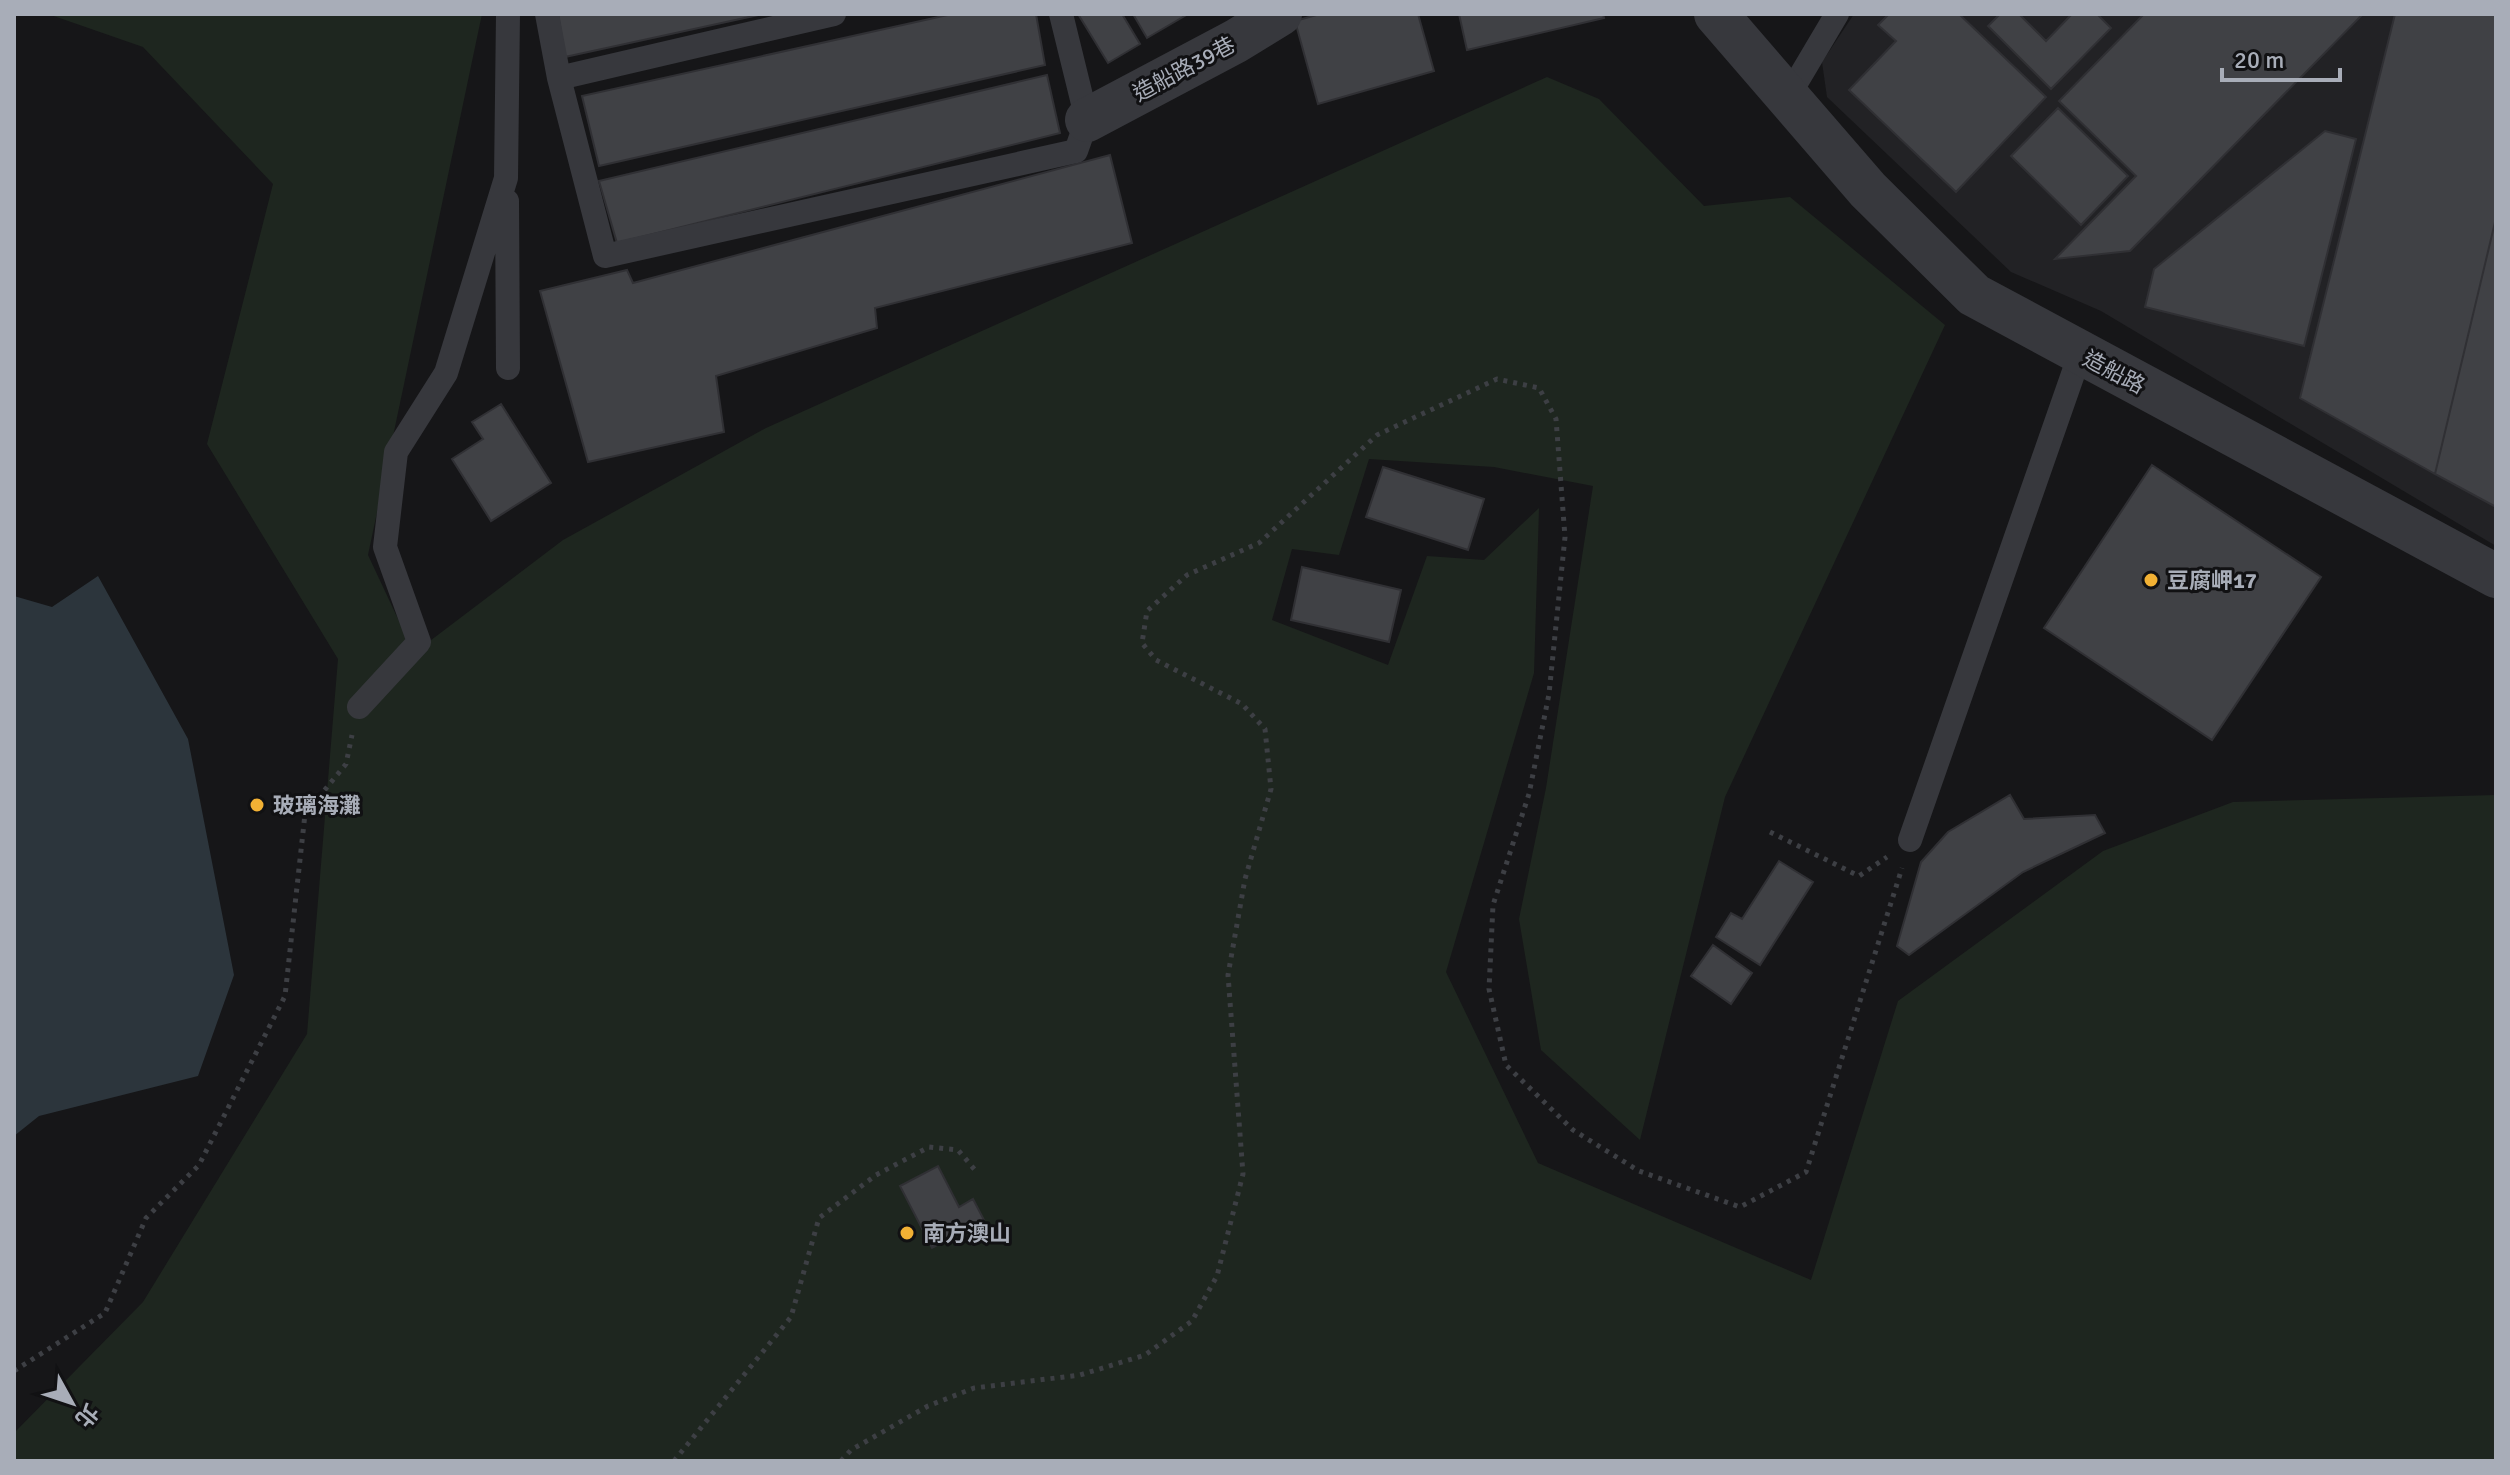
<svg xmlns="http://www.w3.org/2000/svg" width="2510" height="1475" viewBox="0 0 2510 1475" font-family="Signika,'Noto Sans TC',sans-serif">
  <rect width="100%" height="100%" fill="#161618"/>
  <path fill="#222225" d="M1854,14H2496V546L2101,311L2011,272L1827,97L1822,62Z"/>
  <path fill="#1e261f" d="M48,14H482L368,555L414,653L563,540L766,428L1547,77L1599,99L1704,206L1790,197L1945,325L1725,797L1640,1140L1541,1050L1519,919L1546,788L1593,486L1494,467L1369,459L1339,555L1292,549L1272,620L1388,665L1427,556L1484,560L1539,508L1534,673L1446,972L1538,1163L1811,1280L1898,1001L2103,851L2233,802L2496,795V1461H14V1433L143,1302L307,1034L338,659L207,444L273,184L143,47Z"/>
  <path fill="#2c353c" d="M98,576L188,739L234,975L198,1076L39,1116L14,1136V596L52,607Z"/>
  <path fill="#404145" stroke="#303034" stroke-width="2" d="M558,14H763L565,57Z
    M952,14H1036L1045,65L599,166L582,96Z
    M1078,14H1122L1140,44L1108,63Z
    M1133,14H1188L1147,38Z
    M1320,14H1418L1434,71L1318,104L1295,21Z
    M1459,14H1603L1604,18L1467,50Z
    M1889,14H1959L2046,97L1956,192L1849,90L1896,41L1878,25Z
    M2000,14H2019L2046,41L2072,14H2097L2111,28L2051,89L1988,26Z
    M2144,14H2363L2130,251L2055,259L2136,176L2059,101Z
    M2395,14H2496V218L2435,474L2300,398Z
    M1047,75L1060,133L617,243L599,181Z
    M2058,108L2128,176L2081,225L2011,156Z
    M2325,131L2356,139L2304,346L2145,307L2154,269Z
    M1110,155L1132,243L875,308L877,328L716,376L724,432L588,462L540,291L627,270L633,283Z
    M2496,218V507L2435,474Z
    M501,404L551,483L491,521L452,459L483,439L472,422Z
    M2152,465L2321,577L2212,740L2044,628Z
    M1383,467L1484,499L1468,550L1366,517Z
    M1302,567L1401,590L1389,642L1291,620Z
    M2010,795L2024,819L2095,815L2105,833L2023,872L1909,955L1897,946L1921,862L1948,832Z
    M1779,861L1813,882L1760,965L1716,937L1731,913L1742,919Z
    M1713,945L1752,973L1731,1004L1691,976Z
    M938,1166L959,1207L973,1199L984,1220L932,1248L900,1186Z"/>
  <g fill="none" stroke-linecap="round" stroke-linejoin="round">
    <path stroke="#3d3f44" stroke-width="5" stroke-dasharray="4 6" stroke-linecap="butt" d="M1770,832L1859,876L1887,857
      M14,1371L105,1313L146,1218L199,1165L285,996L305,814L346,764L352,735
      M674,1461L791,1317L819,1218L876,1175L929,1147L958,1150L975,1170
      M841,1461L851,1450L928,1406L974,1388L1080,1375L1145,1355L1192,1321L1217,1276L1243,1174L1228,975L1245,879L1271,789L1265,729L1242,704L1156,660L1142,643L1147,611L1187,575L1259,543L1377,435L1497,379L1539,388L1556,419L1565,537L1549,694L1529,794L1493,905L1489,989L1506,1065L1573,1130L1639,1171L1740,1207L1806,1172L1902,868"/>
    <path stroke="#37383d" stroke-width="24" d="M547,14L559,78L605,256L1076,151L1087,120L1061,14
      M559,78L834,14
      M1789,95L1837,14
      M507,201L508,368
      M359,707L419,642L385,547L396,452L446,373L506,178L508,14
      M1910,840L2080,354"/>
    <path stroke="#37383d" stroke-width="44" d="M1716,14L1868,190L1974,295L2496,576
      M1087,120L1236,41L1280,14"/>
  </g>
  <g fill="#f2b134" stroke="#111113" stroke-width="3">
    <circle cx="2151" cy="580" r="8"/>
    <circle cx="257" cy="805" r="8"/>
    <circle cx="907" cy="1233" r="8"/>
  </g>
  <g text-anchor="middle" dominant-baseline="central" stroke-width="6" stroke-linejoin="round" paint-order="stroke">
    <g font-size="22" fill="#a8adb8" stroke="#111113">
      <text transform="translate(1184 69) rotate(-28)">造船路39巷</text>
      <text transform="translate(2114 372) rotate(28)">造船路</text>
    </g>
    <g font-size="22" font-weight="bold" fill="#a8adb8" stroke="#111113" text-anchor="start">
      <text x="2167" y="580">豆腐岬17</text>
      <text x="273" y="805">玻璃海灘</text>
      <text x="923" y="1233">南方澳山</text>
    </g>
  </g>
  <rect width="2510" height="1475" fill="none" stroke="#a8adb8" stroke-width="32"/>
  <g transform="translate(72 1403) rotate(130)" stroke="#111113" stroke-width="6" paint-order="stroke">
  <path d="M0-6L14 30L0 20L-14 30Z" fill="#a8adb8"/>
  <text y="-12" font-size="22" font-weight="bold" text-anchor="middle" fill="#a8adb8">北</text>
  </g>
  <path d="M2222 68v12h118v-12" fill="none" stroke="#a8adb8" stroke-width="4"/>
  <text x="2234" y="68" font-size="24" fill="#a8adb8" stroke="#111113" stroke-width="6" paint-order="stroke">20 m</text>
</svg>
